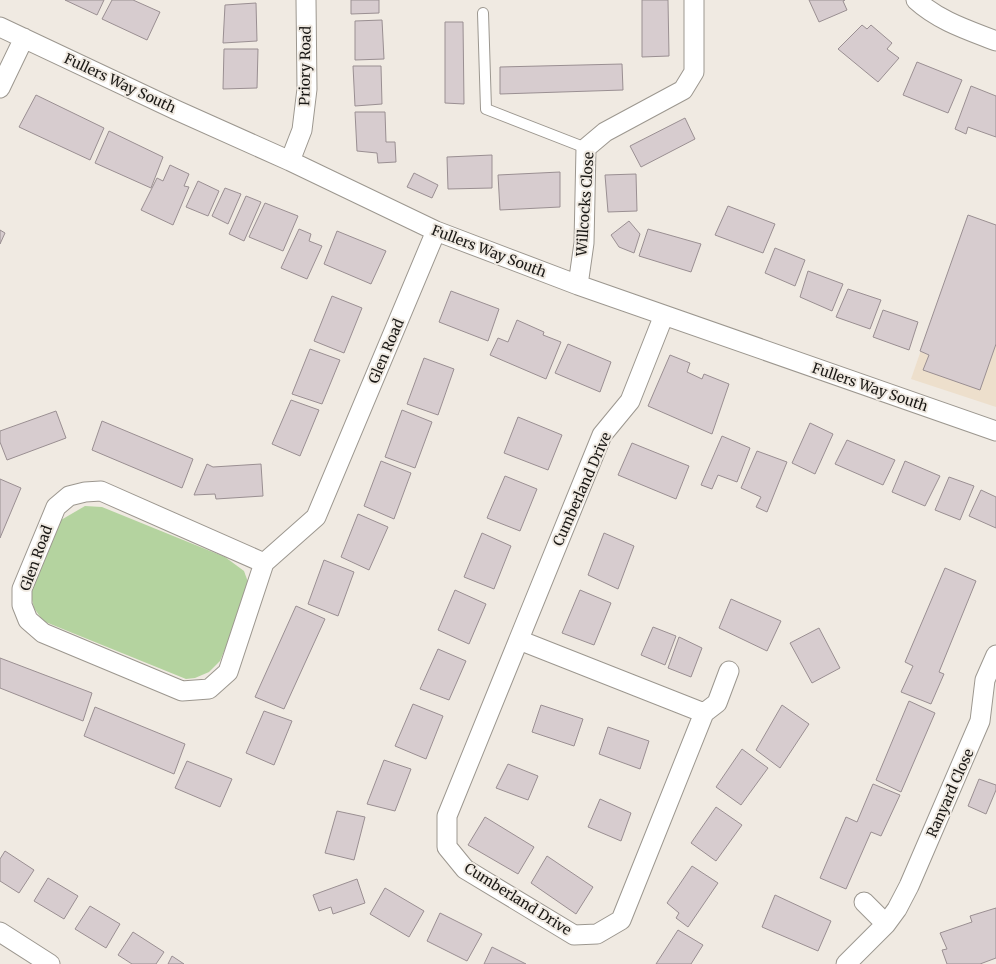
<svg xmlns="http://www.w3.org/2000/svg" width="996" height="964" viewBox="0 0 996 964" font-family="Merriweather,serif">
  <rect width="100%" height="100%" fill="#f0eae2"/>
  <path fill="#eddfcc" d="M968,215L996,225V407L911,379Z"/>
  <path fill="#b4d39f" d="M85,506L102,507L225,557L244,571L248,582L246,598L220,661L209,672L195,678L186,679L43,621L34,608L30,592L61,520Z"/>
  <path fill="#d7cccf" stroke="#9a8f92" d="M65,0H104L97,15Z
    M112,0H133L160,12L147,40L102,19Z
    M351,0H379V13L351,14Z
    M642,0H668L669,56L642,57Z
    M809,0H845L843,1L847,10L819,22Z
    M256,3L257,41L223,43L225,5Z
    M382,20L384,59L355,60V21Z
    M445,22H463L464,104L445,103Z
    M862,25L867,29L871,25L892,43L887,49L899,58L878,82L838,49Z
    M224,49H258L257,88L223,89Z
    M917,62L962,80L948,113L903,95Z
    M622,64L623,90L500,94V67Z
    M353,66H381L382,104L355,106Z
    M971,86L996,96V137L968,127L966,134L955,129Z
    M36,95L104,128L90,160L19,127Z
    M355,112H385L386,142H395L396,162L378,163L377,153L357,151Z
    M685,118L695,139L641,167L630,146Z
    M109,131L163,157L151,188L95,163Z
    M492,155V188L448,189L447,157Z
    M170,165L189,174L184,186L189,187L173,225L141,210L157,178L163,181Z
    M560,172V207L500,210L498,175Z
    M414,173L438,185L432,198L407,187Z
    M636,174L637,211L608,212L605,175Z
    M198,181L219,191L208,216L186,207Z
    M225,188L241,194L228,224L212,216Z
    M246,196L261,202L244,241L229,234Z
    M265,203L298,216L283,251L249,237Z
    M728,206L775,224L763,253L715,235Z
    M968,215L996,225V344L980,390L923,370L929,355L920,351Z
    M629,221L640,234L634,253L619,247L611,235Z
    M299,229L311,234L309,241L322,246L307,279L281,268Z
    M648,229L701,244L691,272L639,256Z
    M0,230L5,233L0,244Z
    M337,231L386,251L371,284L324,264Z
    M775,248L805,260L795,286L765,273Z
    M808,271L843,284L832,311L800,297Z
    M848,289L881,300L870,329L836,317Z
    M451,291L499,309L488,341L439,322Z
    M332,296L362,308L344,353L314,341Z
    M883,310L918,322L909,350L873,337Z
    M517,320L544,332L543,335L561,342L546,379L490,355L498,338L508,342Z
    M568,344L611,362L600,392L555,373Z
    M310,349L340,360L322,404L292,394Z
    M670,355L690,363L687,372L702,379L704,374L729,384L712,434L648,406Z
    M424,358L454,369L438,415L407,404Z
    M291,400L319,410L300,456L272,444Z
    M402,410L432,422L415,468L385,457Z
    M56,411L66,438L7,460L0,442V431Z
    M518,417L562,435L548,470L504,453Z
    M102,421L193,459L182,488L92,450Z
    M810,423L833,434L815,474L792,463Z
    M722,436L750,448L737,482L718,475L712,489L701,485Z
    M847,440L895,460L883,485L835,464Z
    M632,443L689,466L676,499L618,475Z
    M757,451L787,462L767,512L756,507L761,497L741,488Z
    M381,461L411,473L394,519L364,506Z
    M905,461L940,476L925,506L892,492Z
    M207,464L213,467L261,464L263,496L216,499L215,494L194,495Z
    M505,476L537,489L520,531L487,518Z
    M949,477L974,486L960,520L935,510Z
    M0,479L21,488L0,538Z
    M981,490L996,497V528L969,516Z
    M358,514L388,527L369,570L341,557Z
    M482,533L511,546L494,589L464,577Z
    M604,533L634,546L618,589L588,575Z
    M324,560L354,572L338,616L308,604Z
    M945,568L976,581L939,672L944,674L931,704L901,692L913,666L905,662Z
    M455,590L486,604L469,644L438,630Z
    M580,590L611,603L594,645L562,633Z
    M731,599L781,621L767,651L719,628Z
    M296,606L325,619L284,709L255,697Z
    M653,627L676,636L665,665L641,655Z
    M819,628L840,668L812,683L790,643Z
    M679,637L702,648L691,677L668,668Z
    M438,649L466,661L449,700L420,689Z
    M0,658L92,693L83,721L0,688Z
    M909,701L935,713L901,792L876,780Z
    M413,704L443,716L426,759L395,746Z
    M541,705L583,719L574,746L532,732Z
    M782,705L809,724L780,768L756,750Z
    M95,707L185,744L174,774L84,736Z
    M264,711L292,721L274,765L246,753Z
    M608,727L649,741L640,769L599,754Z
    M742,749L768,768L741,805L716,787Z
    M384,760L411,769L395,811L367,804Z
    M187,761L232,779L220,807L175,788Z
    M508,764L538,776L528,800L496,788Z
    M979,779L996,785V790L986,814L968,806Z
    M873,784L900,795L881,836L871,832L846,889L820,878L846,817L857,822Z
    M600,799L631,813L621,841L588,827Z
    M716,807L742,825L716,861L691,843Z
    M337,811L365,817L354,860L325,853Z
    M485,817L534,847L518,874L468,845Z
    M5,851L34,870L19,893L0,881V859Z
    M547,856L593,887L576,914L531,883Z
    M692,866L718,883L688,927L676,918L679,913L667,903Z
    M48,878L78,896L64,919L34,901Z
    M357,879L365,903L333,914L331,907L319,911L313,895Z
    M385,888L424,911L409,937L370,914Z
    M775,895L831,921L818,951L762,927Z
    M90,906L120,924L106,948L75,929Z
    M996,908V958L980,964H947L942,950L947,949L940,933L972,922L970,916Z
    M440,913L482,934L467,961L427,941Z
    M678,930L703,945L691,964H656Z
    M133,932L164,952L156,964H132L118,955Z
    M492,947L526,964H484Z
    M172,956L184,964H168Z"/>
  <g fill="none" stroke-linecap="round" stroke-linejoin="round">
    <defs>
      <path id="lane" d="M483,13L486,109L586,148"/>
      <path id="street" d="M916,0C939,21 968,30 996,41
        M0,27L176,110L290,161L436,231L578,285L996,431
        M0,88L24,38
        M290,161L302,130L307,89L306,0
        M578,285L584,243L586,148L605,132L683,90L694,72V0
        M264,563L101,491L85,492L69,496L56,507L22,589V605L28,620L43,633L182,691L209,689L228,672L264,563L316,517L436,231
        M519,640L704,713L621,920L597,934L574,935L465,869L447,847V816L602,435L630,401L664,315
        M704,713L717,703L729,671
        M864,902L886,924
        M0,932L50,964
        M846,964L886,924L897,909L909,886L980,721L985,680L996,655"/>
    </defs>
    <use href="#lane" stroke="#9c978f" stroke-width="12"/>
    <use href="#street" stroke="#9c978f" stroke-width="21"/>
    <use href="#lane" stroke="#fff" stroke-width="10"/>
    <use href="#street" stroke="#fff" stroke-width="19"/>
  </g>
  <g text-anchor="middle" dominant-baseline="central" stroke-width="4" stroke-linejoin="round" paint-order="stroke">
    <g font-size="14" fill="#1a1815" stroke="#f0eae2">
      <text transform="translate(305 66) rotate(-89)">Priory Road</text>
      <text transform="translate(120 83) rotate(25)">Fullers Way South</text>
      <text transform="translate(585 204) rotate(-86)">Willcocks Close</text>
      <text transform="translate(489 251) rotate(21)">Fullers Way South</text>
      <text transform="translate(386 351) rotate(-67)">Glen Road</text>
      <text transform="translate(870 387) rotate(19)">Fullers Way South</text>
      <text transform="translate(582 489) rotate(-66)">Cumberland Drive</text>
      <text transform="translate(36 558) rotate(-70)">Glen Road</text>
      <text transform="translate(950 793) rotate(-66)">Ranyard Close</text>
      <text transform="translate(518 899) rotate(32)">Cumberland Drive</text>
    </g>
  </g>
</svg>
